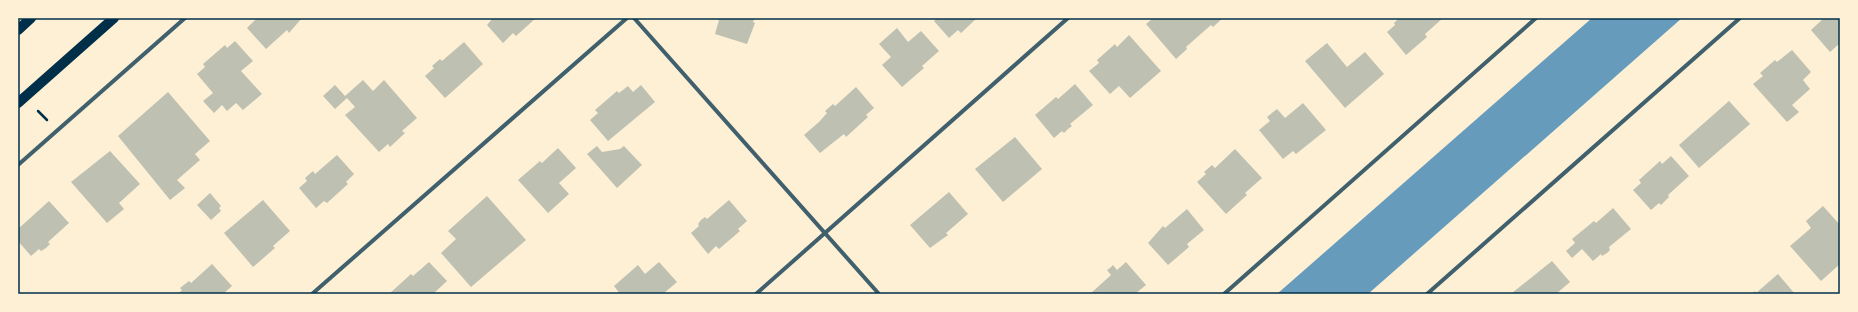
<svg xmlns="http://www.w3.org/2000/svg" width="1858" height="312" viewBox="0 0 1858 312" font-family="Mulish,sans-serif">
  <rect width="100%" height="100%" fill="#fdf0d5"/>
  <path fill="#669bbc" d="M1592,18H1682L1368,294H1277Z"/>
  <path fill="#bec0b2" d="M257,18H302L289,33L287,30L266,49L247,28Z
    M493,18H536L516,36L513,33L503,43L487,25Z
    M714,18H755L753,22L755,23L747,44L715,34L719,20Z
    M937,18H977L961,33L958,30L949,38L934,21Z
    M1153,18H1223L1213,27L1211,25L1186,47L1187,49L1176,59L1146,24Z
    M1399,18H1443L1425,34L1427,37L1406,55L1387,32L1395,25L1394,23Z
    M1824,18H1840V45L1839,44L1830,52L1811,30Z
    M897,28L908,42L921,31L939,51L922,66L924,68L902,87L882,65L891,57L879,44Z
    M1129,35L1161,71L1130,98L1119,86L1110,94L1089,71L1099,63L1097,60L1115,44L1117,47Z
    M235,41L253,61L241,71L262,94L243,110L236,103L227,111L222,105L214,113L203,101L213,93L197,74L205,67L203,64L225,45L227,48Z
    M464,42L483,64L445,98L425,76L434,68L432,66L440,59L442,61Z
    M1327,43L1347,67L1365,52L1384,74L1345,108L1305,61Z
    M1792,50L1811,72L1803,80L1810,89L1792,105L1799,112L1787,122L1753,84L1763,76L1760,73L1775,60L1777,62Z
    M363,80L373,91L384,80L417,118L402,131L405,133L390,147L388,144L379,152L345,115L355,107L347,98L335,109L323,96L335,85L345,96Z
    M1075,84L1093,105L1070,124L1072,126L1068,129L1064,133L1062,131L1054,138L1035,115L1056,97L1058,99Z
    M641,85L655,102L608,141L590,120L598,113L595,110L617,91L619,93L628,86L633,92Z
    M856,87L874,108L866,115L868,117L846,137L844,134L820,153L804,135L819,122L827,113L825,111L833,104L835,106Z
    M168,92L210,141L195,154L200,160L177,180L185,188L170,200L118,136Z
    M1729,101L1750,124L1699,168L1679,145Z
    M1303,103L1326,130L1296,154L1293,151L1283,159L1259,130L1270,121L1267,117L1277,109L1285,118Z
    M1015,137L1042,169L1003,202L975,169Z
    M597,146L602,152L620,149L624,146L642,165L617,188L587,154Z
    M558,148L576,168L559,183L569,194L548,213L518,180L540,161L542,163Z
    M1235,149L1262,178L1245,193L1247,195L1226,214L1197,182L1206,174L1204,172L1212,165L1215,168Z
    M110,151L140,184L119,203L124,209L107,223L71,182Z
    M337,155L354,174L346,182L348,184L327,203L324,201L316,208L299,188L307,181L305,178L313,171L315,174Z
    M1671,156L1689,176L1668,195L1669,197L1661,205L1659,203L1651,210L1633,190L1641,183L1639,180L1660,161L1662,164Z
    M949,192L968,214L946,233L948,235L930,248L910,225Z
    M210,193L221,206L219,208L221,211L211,220L197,205Z
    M487,196L526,240L471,287L441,253L456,239L448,231Z
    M263,200L290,231L273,246L275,248L253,267L224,233Z
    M729,200L747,221L738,229L740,231L719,249L716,246L708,254L691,233L699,226L698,224L701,220L705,217L707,219Z
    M49,201L69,223L48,242L50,244L46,248L41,251L39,249L31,256L18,241V229Z
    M1823,206L1840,225V264L1821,281L1790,246L1811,228L1806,221Z
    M1613,208L1631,229L1609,247L1610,250L1607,253L1602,256L1601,254L1593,261L1582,249L1572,258L1566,251L1575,243L1572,239L1594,221L1596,223Z
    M1187,209L1204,230L1187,244L1189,247L1168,265L1148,243L1163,226L1165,228Z
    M1552,261L1570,282L1556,294L1512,293Z
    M429,262L447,281L433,294H389L411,274L413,276Z
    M659,262L677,282L663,294H620L614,286L638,265L645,274Z
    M1126,262L1146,285L1135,294H1090L1111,275L1107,270L1110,268L1113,265L1117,270Z
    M212,264L232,286L223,294H178L182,290L180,288L189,281L191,283Z
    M1778,274L1795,294H1751L1755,291L1756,293Z"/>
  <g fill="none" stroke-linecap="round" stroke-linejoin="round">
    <path stroke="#003049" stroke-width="2.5" d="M38,111L47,120"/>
    <path stroke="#3f606c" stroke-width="4" d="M634,18L879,294
      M18,165L185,18
      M312,294L627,18
      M756,294L1068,18
      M1224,294L1536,18
      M1427,294L1740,18"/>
    <path stroke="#003049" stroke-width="10" d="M18,30L31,18
      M18,103L114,18"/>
  </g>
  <rect width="1858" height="312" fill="none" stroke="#fdf0d5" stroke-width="38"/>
  <rect x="19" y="19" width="1820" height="274" fill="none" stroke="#003049" stroke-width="1.5"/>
</svg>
